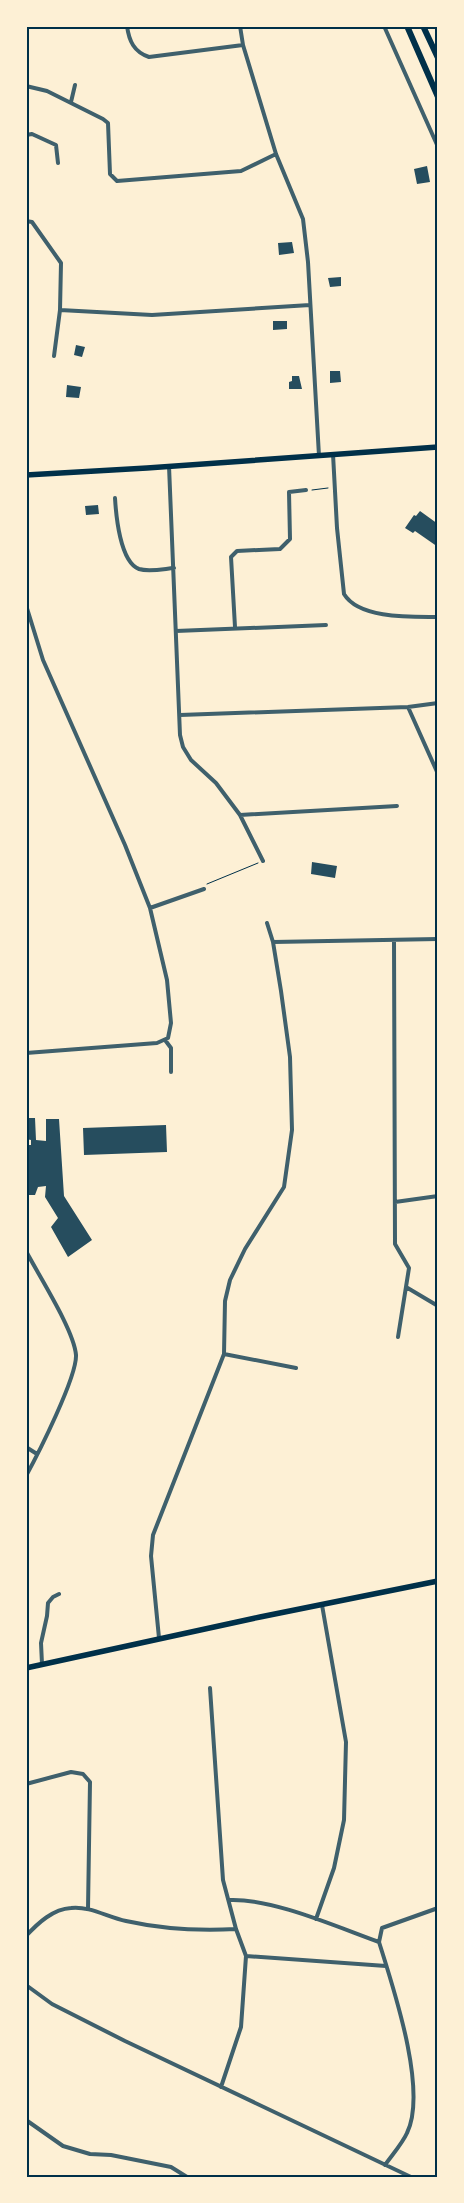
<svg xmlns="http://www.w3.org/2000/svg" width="464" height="2203" viewBox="0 0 464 2203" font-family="'Nunito Sans',sans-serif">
  <rect width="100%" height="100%" fill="#fdf0d5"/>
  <path fill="#264d5e" d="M427,166L430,182L417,184L414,169Z
    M292,242L294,253L279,255L278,243Z
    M341,277V286L330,287L328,278Z
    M273,321H287V329L273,330Z
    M76,345L85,347L82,357L74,355Z
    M330,371H340L341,382L330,383Z
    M292,376H299L302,389H289V382L292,381Z
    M67,385L81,387L79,398L66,397Z
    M98,505L99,514L86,515L85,506Z
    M420,511L438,524V547L415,531L413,533L405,528L414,515L416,516Z
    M312,862L337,866L335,878L311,874Z
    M26,1118H35L36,1140L46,1141V1119H59L64,1196L92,1240L68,1257L51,1227L58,1218L45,1197L46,1186L38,1187L35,1195H26V1145H31V1140L26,1139Z
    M166,1125L167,1152L84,1155L83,1128Z"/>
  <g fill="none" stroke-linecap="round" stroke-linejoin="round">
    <path stroke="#003049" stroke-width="1" d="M312,490L328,488
      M207,884L258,863"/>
    <path stroke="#3f606c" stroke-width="4" d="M127,26C129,41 134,52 149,57L243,45
      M240,26L243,45L276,154L303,219L308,262L319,456
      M384,26L438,147
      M26,86L47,91L103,119L108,123L110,174L117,181L241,171L276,154
      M71,102L75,85
      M26,135L32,134L56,145L58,163
      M437,172H438
      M26,221L32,222L61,263L60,310L54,356
      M60,310L152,315L310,305
      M333,454L337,528L344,594C359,619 411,617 438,617
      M169,466L180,735L183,747L191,760L216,783L240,815L263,861
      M115,498C116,515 120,562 139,569C149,572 163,569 174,568
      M26,605L43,660L125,845L150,908L167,980L171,1023L168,1038L157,1043L26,1053
      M235,627L231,557L237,551L280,549L290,539L289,492L306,490
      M176,631L326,625
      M408,707L438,774
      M180,715L408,707L438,703
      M240,815L397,806
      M150,908L204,889
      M394,940L395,1244L409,1268L398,1337
      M273,942L438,939
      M165,1040L171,1048V1072
      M395,1202L438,1196
      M26,1251C39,1276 74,1330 76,1355C77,1377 38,1454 26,1476
      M406,1287L438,1306
      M224,1354L296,1368
      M26,1447L37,1454
      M159,1638L151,1556L153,1535L224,1354L225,1301L230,1280L245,1249L284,1187L292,1130L290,1057L281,991L273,942L267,923
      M42,1664L41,1643L47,1616L48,1603L53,1597L59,1594
      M210,1688L223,1880L236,1929L246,1956L241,2027L221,2087
      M26,1784L71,1772L83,1774L90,1782L88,1909
      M229,1900C272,1898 337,1927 379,1942
      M316,1919L334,1868L344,1820L346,1742L322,1605
      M26,1936C38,1923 53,1909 71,1908C90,1906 107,1917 126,1921C162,1929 199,1931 236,1929
      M379,1942C393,1987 428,2090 407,2133C402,2144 392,2155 385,2165
      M379,1942L382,1928L438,1908
      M246,1956L386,1966
      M26,1985L52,2004L125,2041L411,2177
      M26,2120L63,2146L90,2154L111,2155L171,2167L187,2177"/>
    <path stroke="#003049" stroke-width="5.5" d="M26,475L147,468L438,447
      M26,1668L260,1617L438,1581"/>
    <path stroke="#003049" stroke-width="6" d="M407,26L438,97
      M423,26L438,58"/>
  </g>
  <rect width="464" height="2203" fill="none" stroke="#fdf0d5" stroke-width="55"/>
  <rect x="28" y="28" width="408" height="2148" fill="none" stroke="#003049" stroke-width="2"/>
</svg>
